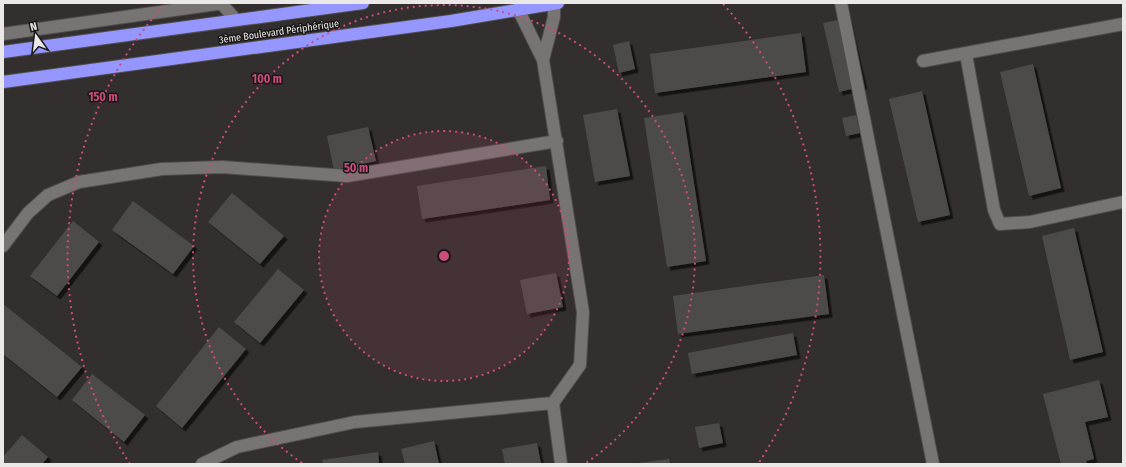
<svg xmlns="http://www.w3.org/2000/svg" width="1126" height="467" viewBox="0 0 1126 467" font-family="'Fira Sans Condensed',sans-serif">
  <defs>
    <filter id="shadow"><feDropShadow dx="3.5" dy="3.5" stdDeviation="0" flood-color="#0009"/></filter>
  </defs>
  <rect width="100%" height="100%" fill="#322f2e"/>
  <path fill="#4e4c49" filter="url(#shadow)" d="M848,18L864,86L839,92L823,23Z
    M801,33L806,72L655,93L650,54Z
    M629,41L635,69L619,73L613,45Z
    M1033,64L1061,188L1029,196L1000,72Z
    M922,91L950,215L918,222L889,99Z
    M617,109L630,176L595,182L583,115Z
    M683,112L706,261L667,267L644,118Z
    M856,115L860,133L846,136L842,118Z
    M368,127L376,161L334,170L327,136Z
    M546,166L550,200L422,219L417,186Z
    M232,193L284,236L260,264L208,222Z
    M133,201L194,246L173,274L112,230Z
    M73,221L99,242L57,296L30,276Z
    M1074,228L1103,352L1070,360L1042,236Z
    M278,269L304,290L260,343L234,322Z
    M556,273L563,307L527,314L520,280Z
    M824,275L829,314L678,334L673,296Z
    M3,304L82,367L57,397L3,354Z
    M219,327L246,349L182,428L156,406Z
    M793,333L797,355L692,374L688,353Z
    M92,374L145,415L124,442L72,400Z
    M1099,380L1108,417L1085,422L1094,459L1086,461L1087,464H1061L1043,394Z
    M719,423L723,443L699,448L695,427Z
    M22,435L48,457L42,464H3V457Z
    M434,441L439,464H405L401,449Z
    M537,443L541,464H505L502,449Z
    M378,452L379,464H323L322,460Z
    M669,459L670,464H638V463Z"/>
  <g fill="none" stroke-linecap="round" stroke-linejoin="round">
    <defs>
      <path id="minor" d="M221,3L236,20
        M841,3L933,464
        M518,9L543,60L554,17V4
        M3,34L224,3
        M966,54L994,210L1000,224L1030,222L1123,202
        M543,60L583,312L580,365L553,403L561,464
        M923,61L1123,24
        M3,246L28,213L48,195L79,182L162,169L222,167L347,176L557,141
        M202,464L237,447L355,422L553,403"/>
      <path id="highway" d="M3,52L363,3
        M3,82L451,21L558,3"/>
    </defs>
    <use href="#minor" stroke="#504e4d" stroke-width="14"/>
    <use href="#highway" stroke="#504e4d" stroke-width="14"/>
    <use href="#minor" stroke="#787473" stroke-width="12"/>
    <use href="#highway" stroke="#9697fe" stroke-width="12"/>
  </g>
  <circle cx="444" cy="256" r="125" fill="#cc4c7e" fill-opacity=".12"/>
  <g fill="none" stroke="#cc4c7e" stroke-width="2" stroke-dasharray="2 4">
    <circle cx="444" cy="256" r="125"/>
    <path d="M302 463A251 251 0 1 1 586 463"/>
    <path d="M130 464A376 376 0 0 1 165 4M723 4A376 376 0 0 1 758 464"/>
  </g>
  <g text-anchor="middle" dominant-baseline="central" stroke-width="3" stroke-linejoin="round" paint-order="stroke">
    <g font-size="10" fill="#ebe9e8" stroke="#191717">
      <text transform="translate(279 32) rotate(-8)">3ème Boulevard Périphérique</text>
    </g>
  </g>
  <circle cx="444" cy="256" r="6" fill="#cc4c7e" stroke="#191717" stroke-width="2"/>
  <g font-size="12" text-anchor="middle" font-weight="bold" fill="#cc4c7e" stroke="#191717" stroke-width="3" stroke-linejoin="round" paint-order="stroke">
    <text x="267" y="83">100 m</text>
    <text x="103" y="101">150 m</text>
    <text x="356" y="172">50 m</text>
  </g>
  <rect width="1126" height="467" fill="none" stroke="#ebe9e8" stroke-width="8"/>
  <g transform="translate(36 36) rotate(346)" stroke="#191717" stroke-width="3" paint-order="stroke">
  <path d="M0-3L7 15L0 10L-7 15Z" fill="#ebe9e8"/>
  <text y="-6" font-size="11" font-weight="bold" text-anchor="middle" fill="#ebe9e8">N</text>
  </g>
</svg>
